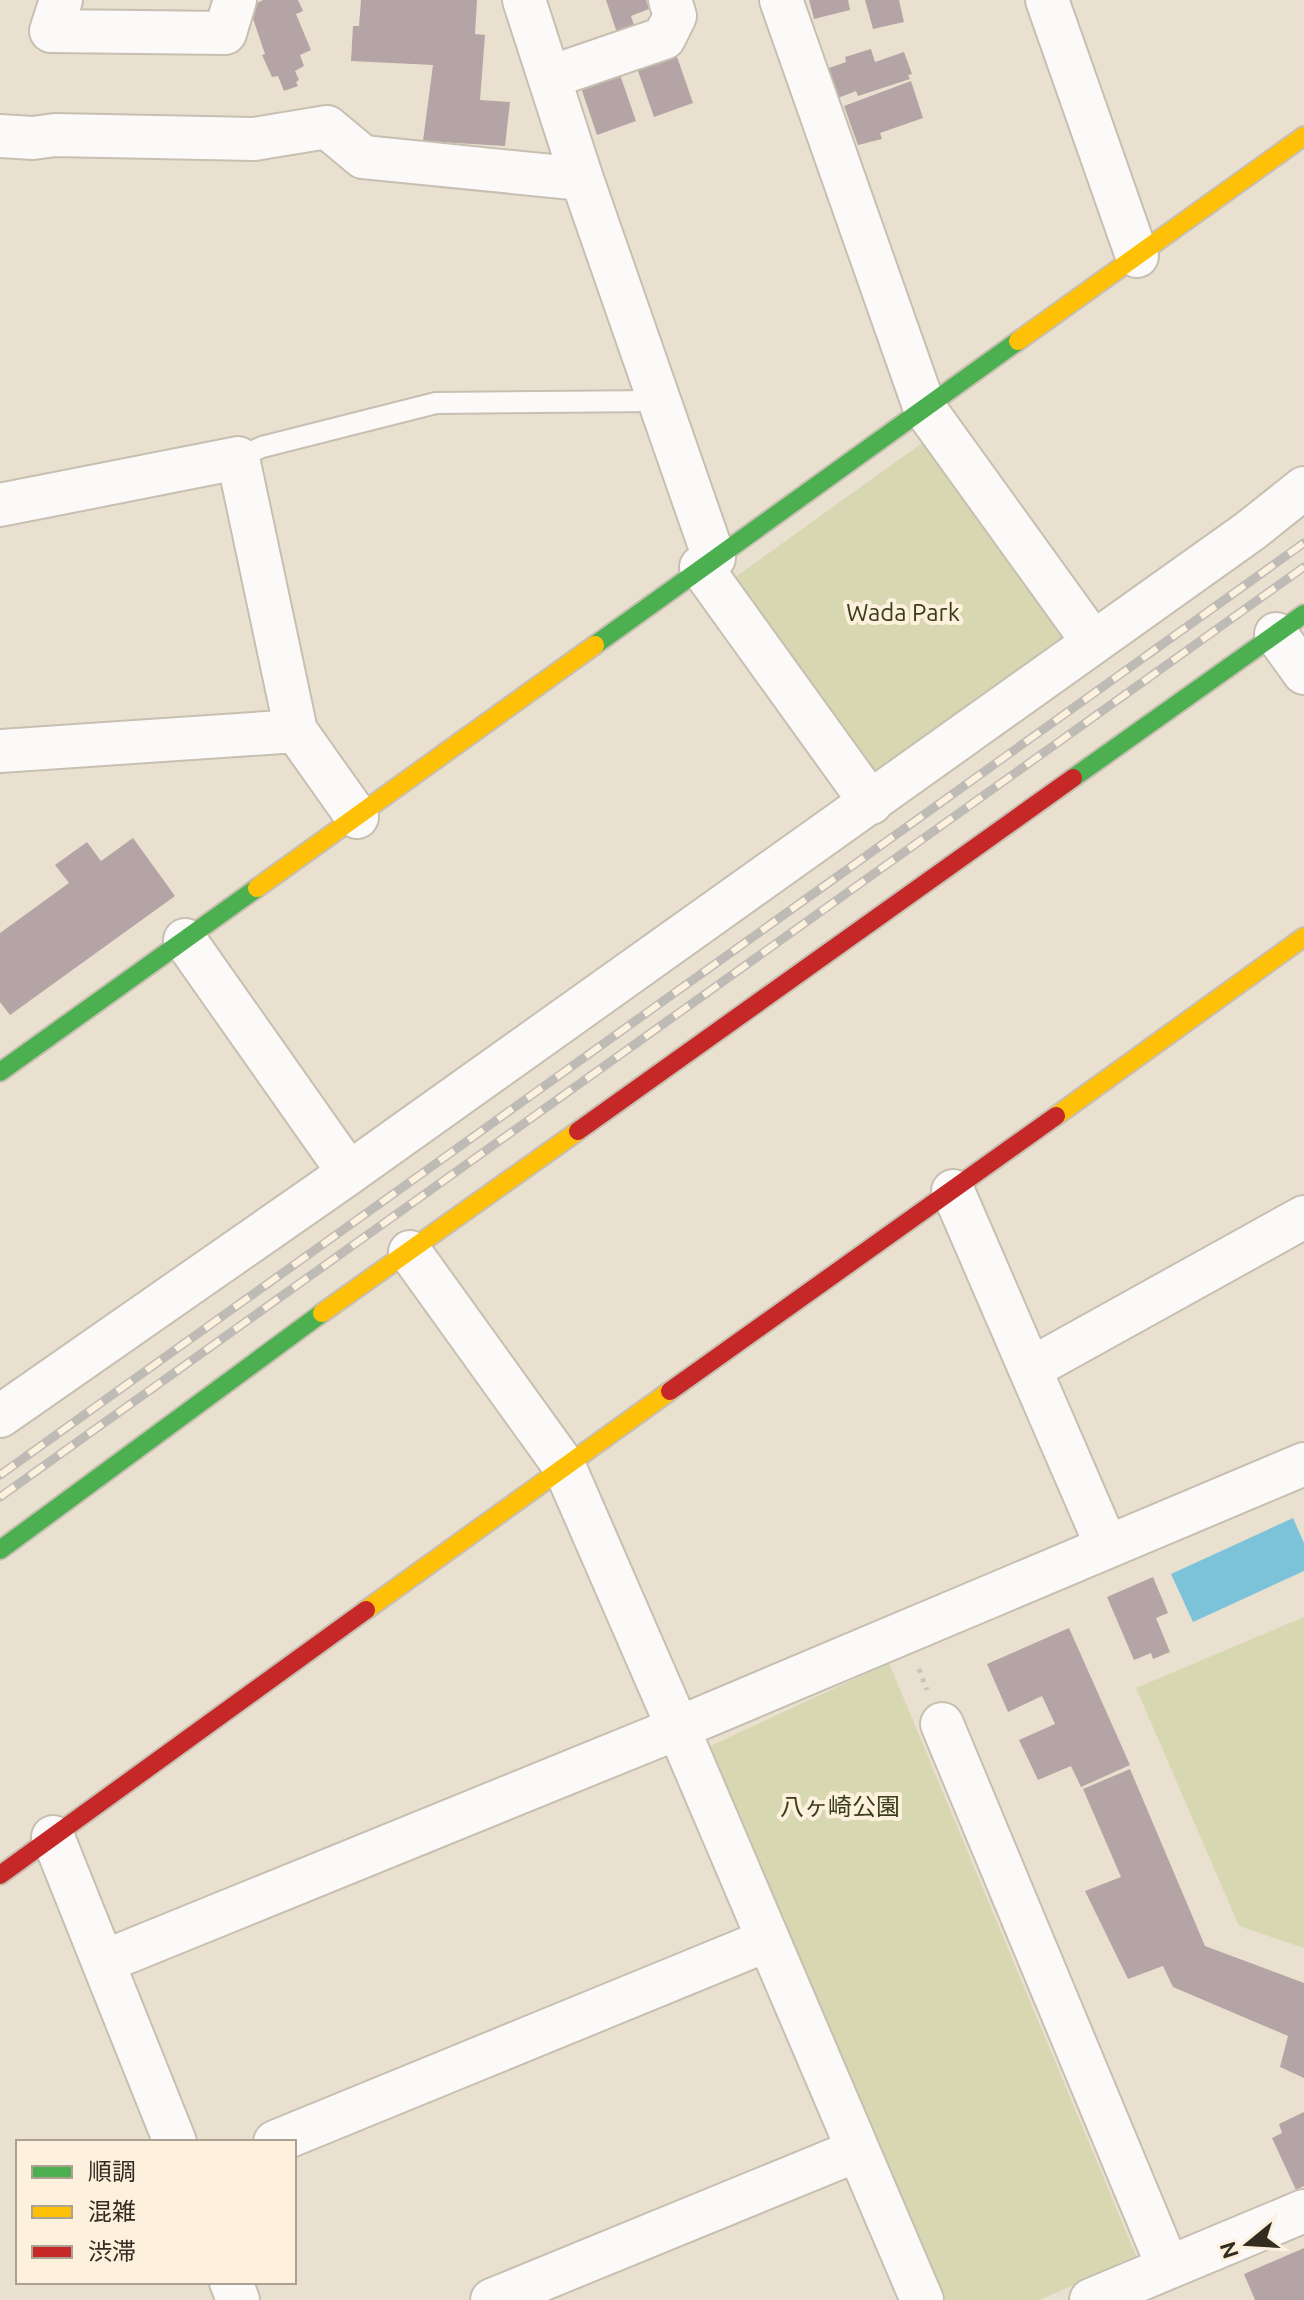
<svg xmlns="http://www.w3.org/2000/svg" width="1304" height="2300" viewBox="0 0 1304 2300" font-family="Ubuntu,'Noto Sans JP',sans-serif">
  <rect width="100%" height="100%" fill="#eae0cf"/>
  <path fill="#d7d7b1" d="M929,438L1064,625L1067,646L887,774L861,769L730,581Z
    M1304,1617V1948L1239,1926L1136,1688Z
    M889,1663L1137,2258L1039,2300H946L706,1748Z"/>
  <path fill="#7cc3d9" d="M1293,1518L1304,1543V1571L1193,1622L1171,1574Z"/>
  <path fill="#b5a4a6" d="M263,0H298L303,11L296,14L311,50L300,55L304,66L295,71L299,80L296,82L298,86L284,91L278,76L272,77L262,55L265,54L249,7Z
    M361,0H477L475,34L485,35L480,100L510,102L505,146L423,141L433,65L351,61L353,26H359Z
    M606,0H646L649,9L631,16L635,28L617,33Z
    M809,0H848L850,10L814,19Z
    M865,0H899L904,22L873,29Z
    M871,49L875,62L904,52L912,74L908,75L910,79L858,96L856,91L838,98L829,68L846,62L845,57Z
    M675,51L693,103L654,117L636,65Z
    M618,69L636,121L597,135L579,82Z
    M911,81L923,118L880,133L882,139L858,145L844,106Z
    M133,838L175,896L10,1015L0,1002V933L69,883L55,865L87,842L101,861Z
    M1153,1577L1168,1613L1156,1618L1170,1652L1153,1659L1151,1653L1134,1660L1107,1597Z
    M1069,1628L1130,1765L1081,1787L1071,1766L1038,1780L1019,1740L1055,1724L1042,1696L1008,1712L987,1664Z
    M1130,1769L1205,1946L1304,1983V2078L1280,2067L1288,2036L1173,1987L1163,1966L1128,1979L1085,1891L1121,1877L1083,1789Z
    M1304,2112V2186L1296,2190L1272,2138L1282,2133L1279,2124Z
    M1304,2248V2300H1255L1244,2274Z"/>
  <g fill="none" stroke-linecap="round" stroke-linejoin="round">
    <defs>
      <path id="lane" d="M238,458L262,447L436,403L658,401"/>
      <path id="street" d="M61,0L51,31L225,33L235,0
        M524,0L582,179L714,558
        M781,0L925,409L1093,642
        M1047,0L1137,256
        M550,77L664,38L675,16L670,0
        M0,136L33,138L55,135L254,139L327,127L363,157L582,179
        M0,505L238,458L296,731
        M701,567L871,803
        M1276,634L1304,673
        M0,751L296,731L357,817
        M349,1173L1250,531L1304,488
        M953,1191L1107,1547
        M1030,1369L1304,1217
        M0,1416L349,1173L185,940
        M942,1724L1168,2267
        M53,1837L175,2142
        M103,1962L678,1728L564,1466L410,1252
        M275,2142L768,1940
        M231,2282L238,2300
        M492,2300L858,2150
        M922,2300L678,1728L1304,1464
        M1091,2300L1304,2211"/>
      <path id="fast" d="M595,645L1018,341
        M1073,778L1304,614
        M0,1072L257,888
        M0,1550L322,1313"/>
      <path id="slow" d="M1018,341L1304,136
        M257,888L595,645
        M1056,1116L1304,937
        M322,1313L578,1131
        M366,1610L670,1391"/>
      <path id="jam" d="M578,1131L1073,778
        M670,1391L1056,1116
        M0,1875L366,1610"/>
    </defs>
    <use href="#lane" stroke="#c7bfb1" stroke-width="24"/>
    <use href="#street" stroke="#c7bfb1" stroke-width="46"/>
    <use href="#fast" stroke="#c7bfb1" stroke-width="22"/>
    <use href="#slow" stroke="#c7bfb1" stroke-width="22"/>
    <use href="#jam" stroke="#c7bfb1" stroke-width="22"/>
    <path stroke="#c8c5be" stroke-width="5" stroke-dasharray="4 6" stroke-linecap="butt" d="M919,1669L927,1690"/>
    <use href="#lane" stroke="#fcfaf8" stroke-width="20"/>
    <use href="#street" stroke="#fcfaf8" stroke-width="42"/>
    <use href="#fast" stroke="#4caf50" stroke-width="18"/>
    <use href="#slow" stroke="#ffc107" stroke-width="18"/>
    <use href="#jam" stroke="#c62828" stroke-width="18"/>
    <defs>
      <path id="rail" d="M0,1475L1304,543
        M0,1497L1304,567"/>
    </defs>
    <use href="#rail" stroke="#bebbb6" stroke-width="9"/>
    <use href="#rail" stroke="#fdf1de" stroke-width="6" stroke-dasharray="18" stroke-linecap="butt"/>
  </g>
  <g text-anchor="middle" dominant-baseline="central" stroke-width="8" stroke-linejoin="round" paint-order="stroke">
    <g font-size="24" fill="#393d19" stroke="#fdf1de">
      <text x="903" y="612">Wada Park</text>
      <text x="840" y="1806">八ヶ崎公園</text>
    </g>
  </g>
  <rect x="16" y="2140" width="280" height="144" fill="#fdf1de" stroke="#aca292" stroke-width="2"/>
  <rect x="32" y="2166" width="40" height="12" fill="#4caf50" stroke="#aca292" stroke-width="2"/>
  <text x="88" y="2180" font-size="24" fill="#332c20">順調</text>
  <rect x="32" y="2206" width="40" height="12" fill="#ffc107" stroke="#aca292" stroke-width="2"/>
  <text x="88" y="2220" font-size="24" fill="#332c20">混雑</text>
  <rect x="32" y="2246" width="40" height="12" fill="#c62828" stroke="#aca292" stroke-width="2"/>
  <text x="88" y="2260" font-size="24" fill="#332c20">渋滞</text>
  <g transform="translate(1248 2244) rotate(252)" stroke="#fdf1de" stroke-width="6" paint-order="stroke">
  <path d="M0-6L14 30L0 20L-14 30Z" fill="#332c20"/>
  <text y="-12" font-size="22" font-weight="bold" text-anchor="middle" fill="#332c20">N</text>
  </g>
</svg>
